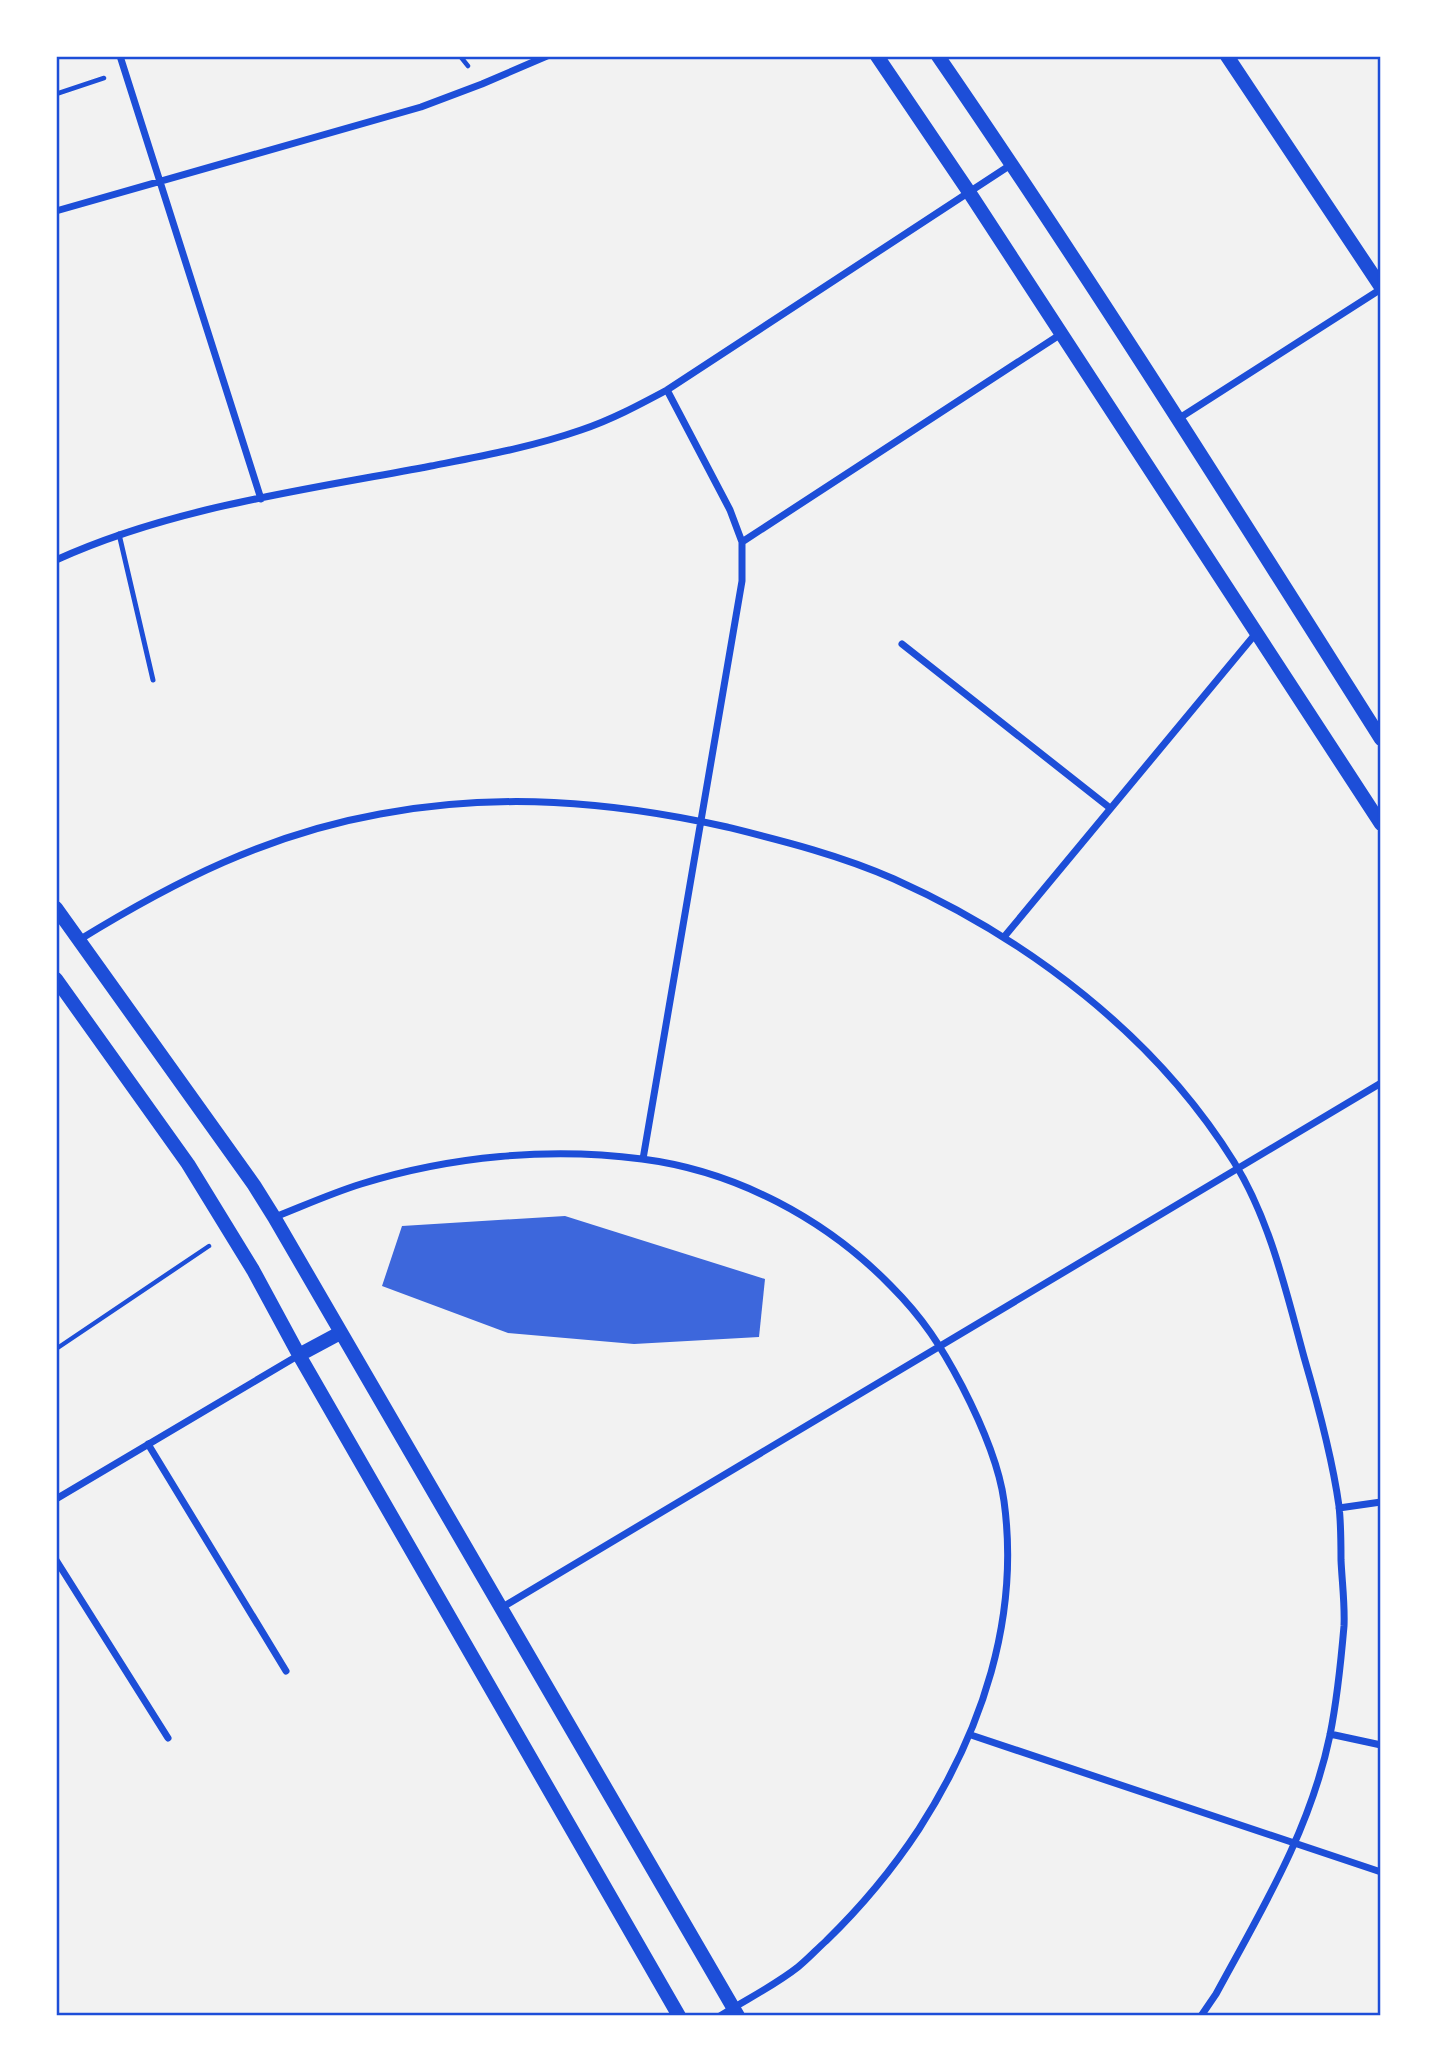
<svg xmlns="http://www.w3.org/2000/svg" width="1437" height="2072" viewBox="0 0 1437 2072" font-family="'Asap Condensed',sans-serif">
  <rect width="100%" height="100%" fill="#f2f2f2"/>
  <path fill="#3d67dc" d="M565,1216L765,1279L759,1337L634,1344L508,1333L382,1286L402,1226Z"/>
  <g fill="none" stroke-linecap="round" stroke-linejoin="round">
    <path stroke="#1d4ed8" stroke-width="4.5" d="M460,56L468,66
      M56,94L104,78
      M56,1349L209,1246"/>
    <path stroke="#1d4ed8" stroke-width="5" d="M119,534L153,680"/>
    <path stroke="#1d4ed8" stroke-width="7" d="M120,56L261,499
      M56,211L421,107L482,84L547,56
      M1178,419L1381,289
      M742,542L1061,334
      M56,560C172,507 306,490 431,466C482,456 532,447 581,430C611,420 639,405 667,390L1012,164
      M902,644L1110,808
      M1004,937L1257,632
      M79,940C175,881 268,834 380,814C498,792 610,801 727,827C783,841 840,855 894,879C1028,939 1155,1035 1234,1162C1270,1220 1286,1291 1304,1357C1318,1405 1332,1456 1339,1506C1341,1524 1341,1542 1341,1560C1342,1582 1345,1604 1344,1626C1341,1661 1337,1700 1330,1735C1310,1831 1262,1909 1216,1994L1201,2016
      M643,1159L742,581V542L730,510L667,390
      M275,1217C303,1206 332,1193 361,1184C451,1156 549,1147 642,1159C736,1171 826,1219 891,1286C923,1318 941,1346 962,1386C979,1419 999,1464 1004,1501C1020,1618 982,1731 919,1829C892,1870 861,1907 826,1941C817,1949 808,1959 798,1967C774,1986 745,2000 720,2016
      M148,1444L286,1671
      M56,1499L299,1355
      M1339,1508L1381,1502
      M56,1560L168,1738
      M501,1608L1381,1083
      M1330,1734L1381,1745
      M971,1735L1381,1872"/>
    <path stroke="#1d4ed8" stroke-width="14" d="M877,56L969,192L1381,824
      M938,56C1092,280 1236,510 1381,739
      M1227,56L1381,287
      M56,908L254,1185L274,1217L738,2016
      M56,979L188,1164L253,1270L299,1355L679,2016
      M299,1355L340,1333"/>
  </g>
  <rect width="1437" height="2072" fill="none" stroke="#ffffff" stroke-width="116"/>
  <rect x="58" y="58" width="1321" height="1956" fill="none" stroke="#1d4ed8" stroke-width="2.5"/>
</svg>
